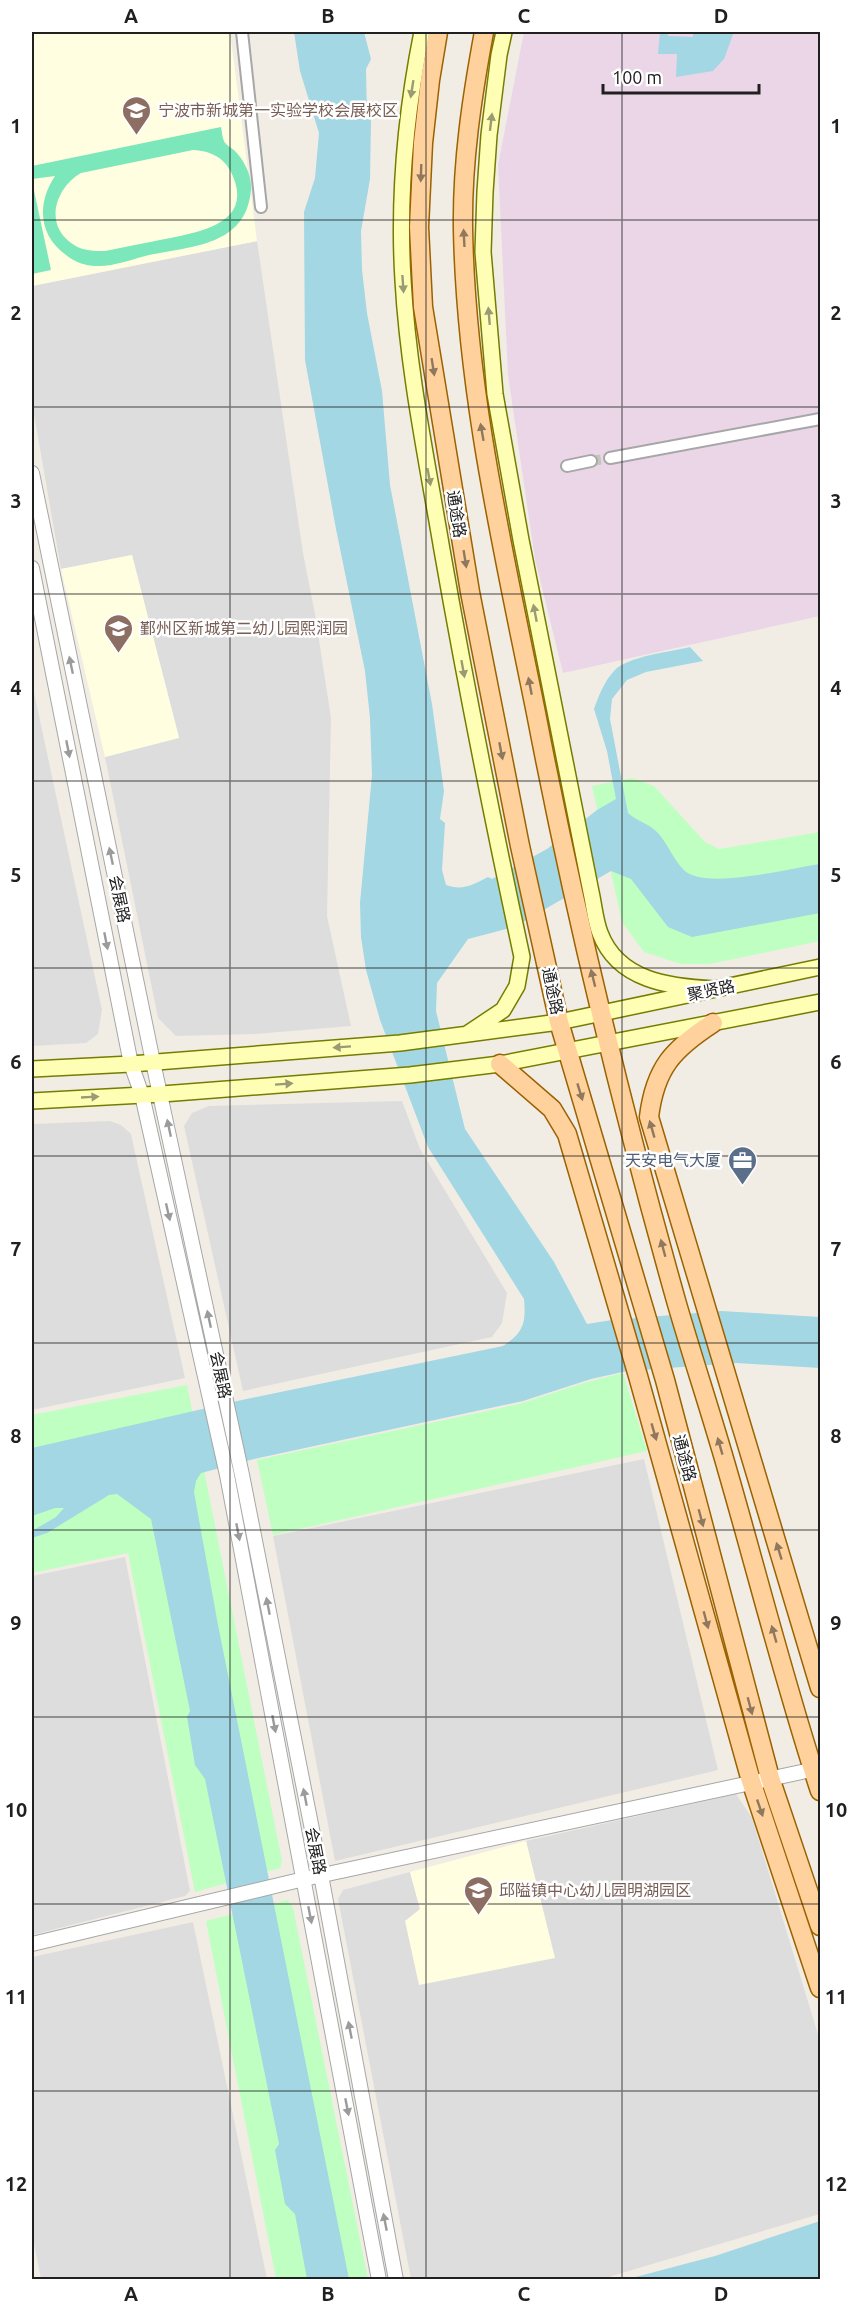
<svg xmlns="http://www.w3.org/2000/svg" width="852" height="2311" viewBox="0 0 852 2311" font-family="Ubuntu,'Noto Sans SC',sans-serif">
  <rect width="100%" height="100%" fill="#f1ede5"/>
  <path fill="#dedddd" d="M257,241L303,553L315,614L331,718L327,916L351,1026L255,1034L176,1036L158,1018L105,757L179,737L132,555L61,569L32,403V286Z
    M32,683L102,1010L98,1034L86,1043L32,1046Z
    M402,1101L420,1149L507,1293L502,1323L492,1337L243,1391L184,1126L192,1113L209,1106Z
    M110,1121L121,1125L131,1134L185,1378L32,1410V1124Z
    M644,1459L718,1770L335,1861L273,1536Z
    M125,1557L190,1891L185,1896L32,1935V1576Z
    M736,1794L752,1818L820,2041V2214L602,2279H411L338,1899L343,1890L410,1872L420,1909L554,1958L526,1841Z
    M193,1922L267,2279H41L32,2234V1957Z"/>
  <path fill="#ebd6e8" d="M524,32H820V616L563,673L535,559L508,375L498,165Z"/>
  <path fill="#fffee0" d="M32,32H230L257,241L32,286Z
    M132,555L179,738L105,757L61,569Z
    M526,1841L555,1958L419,1985L405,1921L420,1909L410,1872Z"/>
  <path fill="#bfffc2" d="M632,778L654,786L705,842L719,849L820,832V941L710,964H681L644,952L622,922L592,786Z
    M623,1373L647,1451L273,1535L257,1460L519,1404L587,1382Z
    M187,1385L282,1861L280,1868L195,1892L128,1553L32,1573V1415Z
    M288,1900L293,1908L368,2279H276L206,1921Z"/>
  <path fill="#7ce7ba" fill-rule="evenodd" d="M221,127C222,131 222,137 224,141C225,144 230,147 234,150C244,160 252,175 251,190C246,246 192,246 149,255C133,259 112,267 96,266C85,266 75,262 66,255C38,235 37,203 55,176L32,179V166ZM193,150C209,151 223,156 231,172C256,223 200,232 165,239C145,243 125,247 105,251C95,251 83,251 74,245C43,226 55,188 81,173Z
    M32,181L51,270L32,274Z"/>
  <path fill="#a2d7e3" d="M294,32H364L371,59L366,69L367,118L371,120L370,179L361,231L362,270L367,313L382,391L390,485L432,704L444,791L440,819L445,823L442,870L446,885C462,891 473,885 488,877L492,879L547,849L597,810L616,799L607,751L594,709C599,695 604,682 614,671C627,656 671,652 690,647L703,661L646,672L627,680L612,699L610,719L628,813C638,822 649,823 658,833C668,844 674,861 685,871C707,890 791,868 820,864V913L692,937L668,927L631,879L611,871L514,927L468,939L437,983L436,1011L465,1129L554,1262L587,1324L612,1320L721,1311L820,1317V1368L737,1363L627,1371L591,1379L523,1401L254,1459L201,1473L196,1481L194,1492L218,1625L349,2279H307L295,2214L285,2204L275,2150L279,2144L205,1779L195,1765L187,1717L190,1711L151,1519L117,1494L109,1495L47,1533L32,1538V1531L56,1517L64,1508H55L32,1516V1448L242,1400L503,1346C524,1332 526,1323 524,1299L428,1147L380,1020L366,970L361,937L360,903L372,775L370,718L365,671L336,529L305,360L304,212L315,178L319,133L300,71Z
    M660,32H667L668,36L693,37V32H734L724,59L713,71L676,77L677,54H658Z
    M820,2221L819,2279H628L715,2256Z"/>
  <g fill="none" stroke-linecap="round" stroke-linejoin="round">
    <path stroke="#c7c4be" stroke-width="10" stroke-dasharray="10 5" stroke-linecap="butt" d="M591,461L610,458"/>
    <defs>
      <path id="minor" d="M242,32L261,207
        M610,458L820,419
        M567,466L591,461"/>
      <path id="tertiary" d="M32,473L153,1062L242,1475L321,1875L396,2280
        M32,568L131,1064L142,1095L227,1475L379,2280
        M32,1944L304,1879L820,1768"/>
      <path id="secondary" d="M422,32C406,112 398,198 403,280C408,371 427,461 442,550C466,687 493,822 522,957L517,986L503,1010L467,1034
        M504,32L499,55L489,135L485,192L483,252L495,394L521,540L591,892C594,905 595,920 600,933C618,981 670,987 714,989
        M32,1069L131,1064L400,1043L559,1022L820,967
        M32,1101L162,1094L410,1075L500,1064L820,1002"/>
      <path id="primary" d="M438,32L430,80L423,143L419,227L423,307L470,592L520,846L559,1022L665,1380L770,1778L820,1926
        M484,32C472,97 462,162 463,229C466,393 504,553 536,713C574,911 622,1109 677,1304C693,1359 711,1413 727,1469C758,1576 785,1685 820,1791
        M713,1023C673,1049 655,1068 649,1117L820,1688
        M500,1064L552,1109L567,1134L638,1376L751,1781L820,1988"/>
    </defs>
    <use href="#minor" stroke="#a7a7a7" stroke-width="14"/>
    <use href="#tertiary" stroke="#a7a7a7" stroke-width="16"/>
    <use href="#secondary" stroke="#757d00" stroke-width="18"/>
    <use href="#primary" stroke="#9b6200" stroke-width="21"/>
    <use href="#minor" stroke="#fff" stroke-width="10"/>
    <use href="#tertiary" stroke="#fff" stroke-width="14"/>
    <use href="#secondary" stroke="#feffb5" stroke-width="15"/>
    <use href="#primary" stroke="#ffd19c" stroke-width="18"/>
  </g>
  <defs><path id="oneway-solid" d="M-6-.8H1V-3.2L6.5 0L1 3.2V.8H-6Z" transform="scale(1.5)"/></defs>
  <g fill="#9a9b72">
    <use href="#oneway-solid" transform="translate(412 89) rotate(99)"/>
    <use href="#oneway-solid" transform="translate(491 122) rotate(-83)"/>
    <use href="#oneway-solid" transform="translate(403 284) rotate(86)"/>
    <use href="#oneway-solid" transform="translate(489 316) rotate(-95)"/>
    <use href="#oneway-solid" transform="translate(429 477) rotate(80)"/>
    <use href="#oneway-solid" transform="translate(535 613) rotate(-101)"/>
    <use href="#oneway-solid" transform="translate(463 669) rotate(80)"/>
    <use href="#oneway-solid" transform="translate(342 1047) rotate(176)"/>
    <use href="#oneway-solid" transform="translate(284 1084) rotate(-4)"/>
    <use href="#oneway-solid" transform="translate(90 1097) rotate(-3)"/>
  </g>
  <g fill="#90785e">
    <use href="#oneway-solid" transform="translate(421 173) rotate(92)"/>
    <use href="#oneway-solid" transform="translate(464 238) rotate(-93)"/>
    <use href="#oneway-solid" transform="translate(433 367) rotate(81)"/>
    <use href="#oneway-solid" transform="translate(482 432) rotate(-100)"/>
    <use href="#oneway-solid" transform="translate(465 559) rotate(81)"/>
    <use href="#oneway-solid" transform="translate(530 686) rotate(-101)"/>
    <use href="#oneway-solid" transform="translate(501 751) rotate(79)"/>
    <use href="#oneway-solid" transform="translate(593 978) rotate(-104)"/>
    <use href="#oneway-solid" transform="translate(580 1092) rotate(73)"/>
    <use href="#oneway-solid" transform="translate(652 1129) rotate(-106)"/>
    <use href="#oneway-solid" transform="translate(663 1248) rotate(-105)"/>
    <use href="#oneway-solid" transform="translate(654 1432) rotate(74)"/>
    <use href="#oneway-solid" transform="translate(720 1446) rotate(-106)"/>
    <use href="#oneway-solid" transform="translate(701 1518) rotate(75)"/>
    <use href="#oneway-solid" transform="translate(779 1551) rotate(-107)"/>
    <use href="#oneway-solid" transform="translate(706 1620) rotate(75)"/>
    <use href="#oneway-solid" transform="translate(774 1634) rotate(-106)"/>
    <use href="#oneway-solid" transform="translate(750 1706) rotate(75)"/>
    <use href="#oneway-solid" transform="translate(760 1808) rotate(71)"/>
  </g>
  <g fill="#9b9b9b">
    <use href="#oneway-solid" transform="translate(71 665) rotate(-102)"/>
    <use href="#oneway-solid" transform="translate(68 749) rotate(79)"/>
    <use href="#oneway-solid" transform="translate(111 856) rotate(-102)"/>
    <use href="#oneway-solid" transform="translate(106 941) rotate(79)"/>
    <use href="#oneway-solid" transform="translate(169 1128) rotate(-102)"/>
    <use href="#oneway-solid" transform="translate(168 1212) rotate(77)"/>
    <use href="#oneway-solid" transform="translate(209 1319) rotate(-102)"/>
    <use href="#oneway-solid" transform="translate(238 1532) rotate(79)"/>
    <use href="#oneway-solid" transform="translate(268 1606) rotate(-101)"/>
    <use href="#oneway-solid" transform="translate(274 1724) rotate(79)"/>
    <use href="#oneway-solid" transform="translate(305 1797) rotate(-101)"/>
    <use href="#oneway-solid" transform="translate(310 1915) rotate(79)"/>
    <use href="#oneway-solid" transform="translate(350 2030) rotate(-101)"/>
    <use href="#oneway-solid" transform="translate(347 2107) rotate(79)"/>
    <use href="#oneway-solid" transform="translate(385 2222) rotate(-101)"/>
  </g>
  <path fill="none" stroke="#202020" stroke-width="1.5" stroke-opacity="0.55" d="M230,32V2280M426,32V2280M622,32V2280M32,220H820M32,407H820M32,594H820M32,781H820M32,968H820M32,1156H820M32,1343H820M32,1530H820M32,1717H820M32,1904H820M32,2091H820"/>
  <defs>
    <symbol id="school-pin" viewBox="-11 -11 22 30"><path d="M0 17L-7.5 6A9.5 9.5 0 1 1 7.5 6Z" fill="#8d6e63" stroke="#fff"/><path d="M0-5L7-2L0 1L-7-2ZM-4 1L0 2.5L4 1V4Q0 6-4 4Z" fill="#fff"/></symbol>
    <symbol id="office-pin" viewBox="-11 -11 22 30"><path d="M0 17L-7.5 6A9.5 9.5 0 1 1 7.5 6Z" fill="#5c6f8a" stroke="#fff"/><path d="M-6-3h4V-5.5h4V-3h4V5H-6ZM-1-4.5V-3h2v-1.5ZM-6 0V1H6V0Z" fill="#fff"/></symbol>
  </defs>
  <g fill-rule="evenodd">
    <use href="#school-pin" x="120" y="94" width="33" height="45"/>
    <use href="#school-pin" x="102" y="612" width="33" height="45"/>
    <use href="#office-pin" x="726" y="1144" width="33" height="45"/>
    <use href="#school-pin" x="462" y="1874" width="33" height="45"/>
  </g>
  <g text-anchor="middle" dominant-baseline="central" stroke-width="5" stroke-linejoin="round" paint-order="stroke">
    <g font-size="16" fill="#785e54" stroke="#fff" text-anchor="start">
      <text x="158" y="110">宁波市新城第一实验学校会展校区</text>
      <text x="140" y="628">鄞州区新城第二幼儿园熙润园</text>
      <text x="499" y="1890">邱隘镇中心幼儿园明湖园区</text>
    </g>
    <g font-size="16" fill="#202020" stroke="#fff">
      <text transform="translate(457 514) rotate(81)">通途路</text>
      <text transform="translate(120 899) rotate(78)">会展路</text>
      <text transform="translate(711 990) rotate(-12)">聚贤路</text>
      <text transform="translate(553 991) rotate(78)">通途路</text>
      <text transform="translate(221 1375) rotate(78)">会展路</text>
      <text transform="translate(685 1458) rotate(75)">通途路</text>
      <text transform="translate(316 1851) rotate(79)">会展路</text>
    </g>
    <g font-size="16" fill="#4e5e75" stroke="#fff" text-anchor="end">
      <text x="721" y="1160">天安电气大厦</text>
    </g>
  </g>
  <rect width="852" height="2311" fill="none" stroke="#ffffff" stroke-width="66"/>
  <path d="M603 84v9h156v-9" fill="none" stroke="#202020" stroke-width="3"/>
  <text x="612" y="84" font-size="18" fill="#202020" stroke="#ffffff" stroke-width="4.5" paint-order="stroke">100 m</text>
  <rect x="33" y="33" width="786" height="2245" fill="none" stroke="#202020" stroke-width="2"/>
  <g font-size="20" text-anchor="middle" font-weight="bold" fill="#202020">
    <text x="131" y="23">A</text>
    <text x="328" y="23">B</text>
    <text x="524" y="23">C</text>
    <text x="721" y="23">D</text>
    <text x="16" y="133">1</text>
    <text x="836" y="133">1</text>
    <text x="16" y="320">2</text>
    <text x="836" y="320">2</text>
    <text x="16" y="508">3</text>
    <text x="836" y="508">3</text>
    <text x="16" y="695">4</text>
    <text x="836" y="695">4</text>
    <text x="16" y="882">5</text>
    <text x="836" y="882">5</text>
    <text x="16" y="1069">6</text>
    <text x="836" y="1069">6</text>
    <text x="16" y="1256">7</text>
    <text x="836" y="1256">7</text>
    <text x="16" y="1443">8</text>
    <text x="836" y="1443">8</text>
    <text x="16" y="1630">9</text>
    <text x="836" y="1630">9</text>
    <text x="16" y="1817">10</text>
    <text x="836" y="1817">10</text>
    <text x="16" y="2004">11</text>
    <text x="836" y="2004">11</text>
    <text x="16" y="2191">12</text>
    <text x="836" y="2191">12</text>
    <text x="131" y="2301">A</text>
    <text x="328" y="2301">B</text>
    <text x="524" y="2301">C</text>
    <text x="721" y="2301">D</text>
  </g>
</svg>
